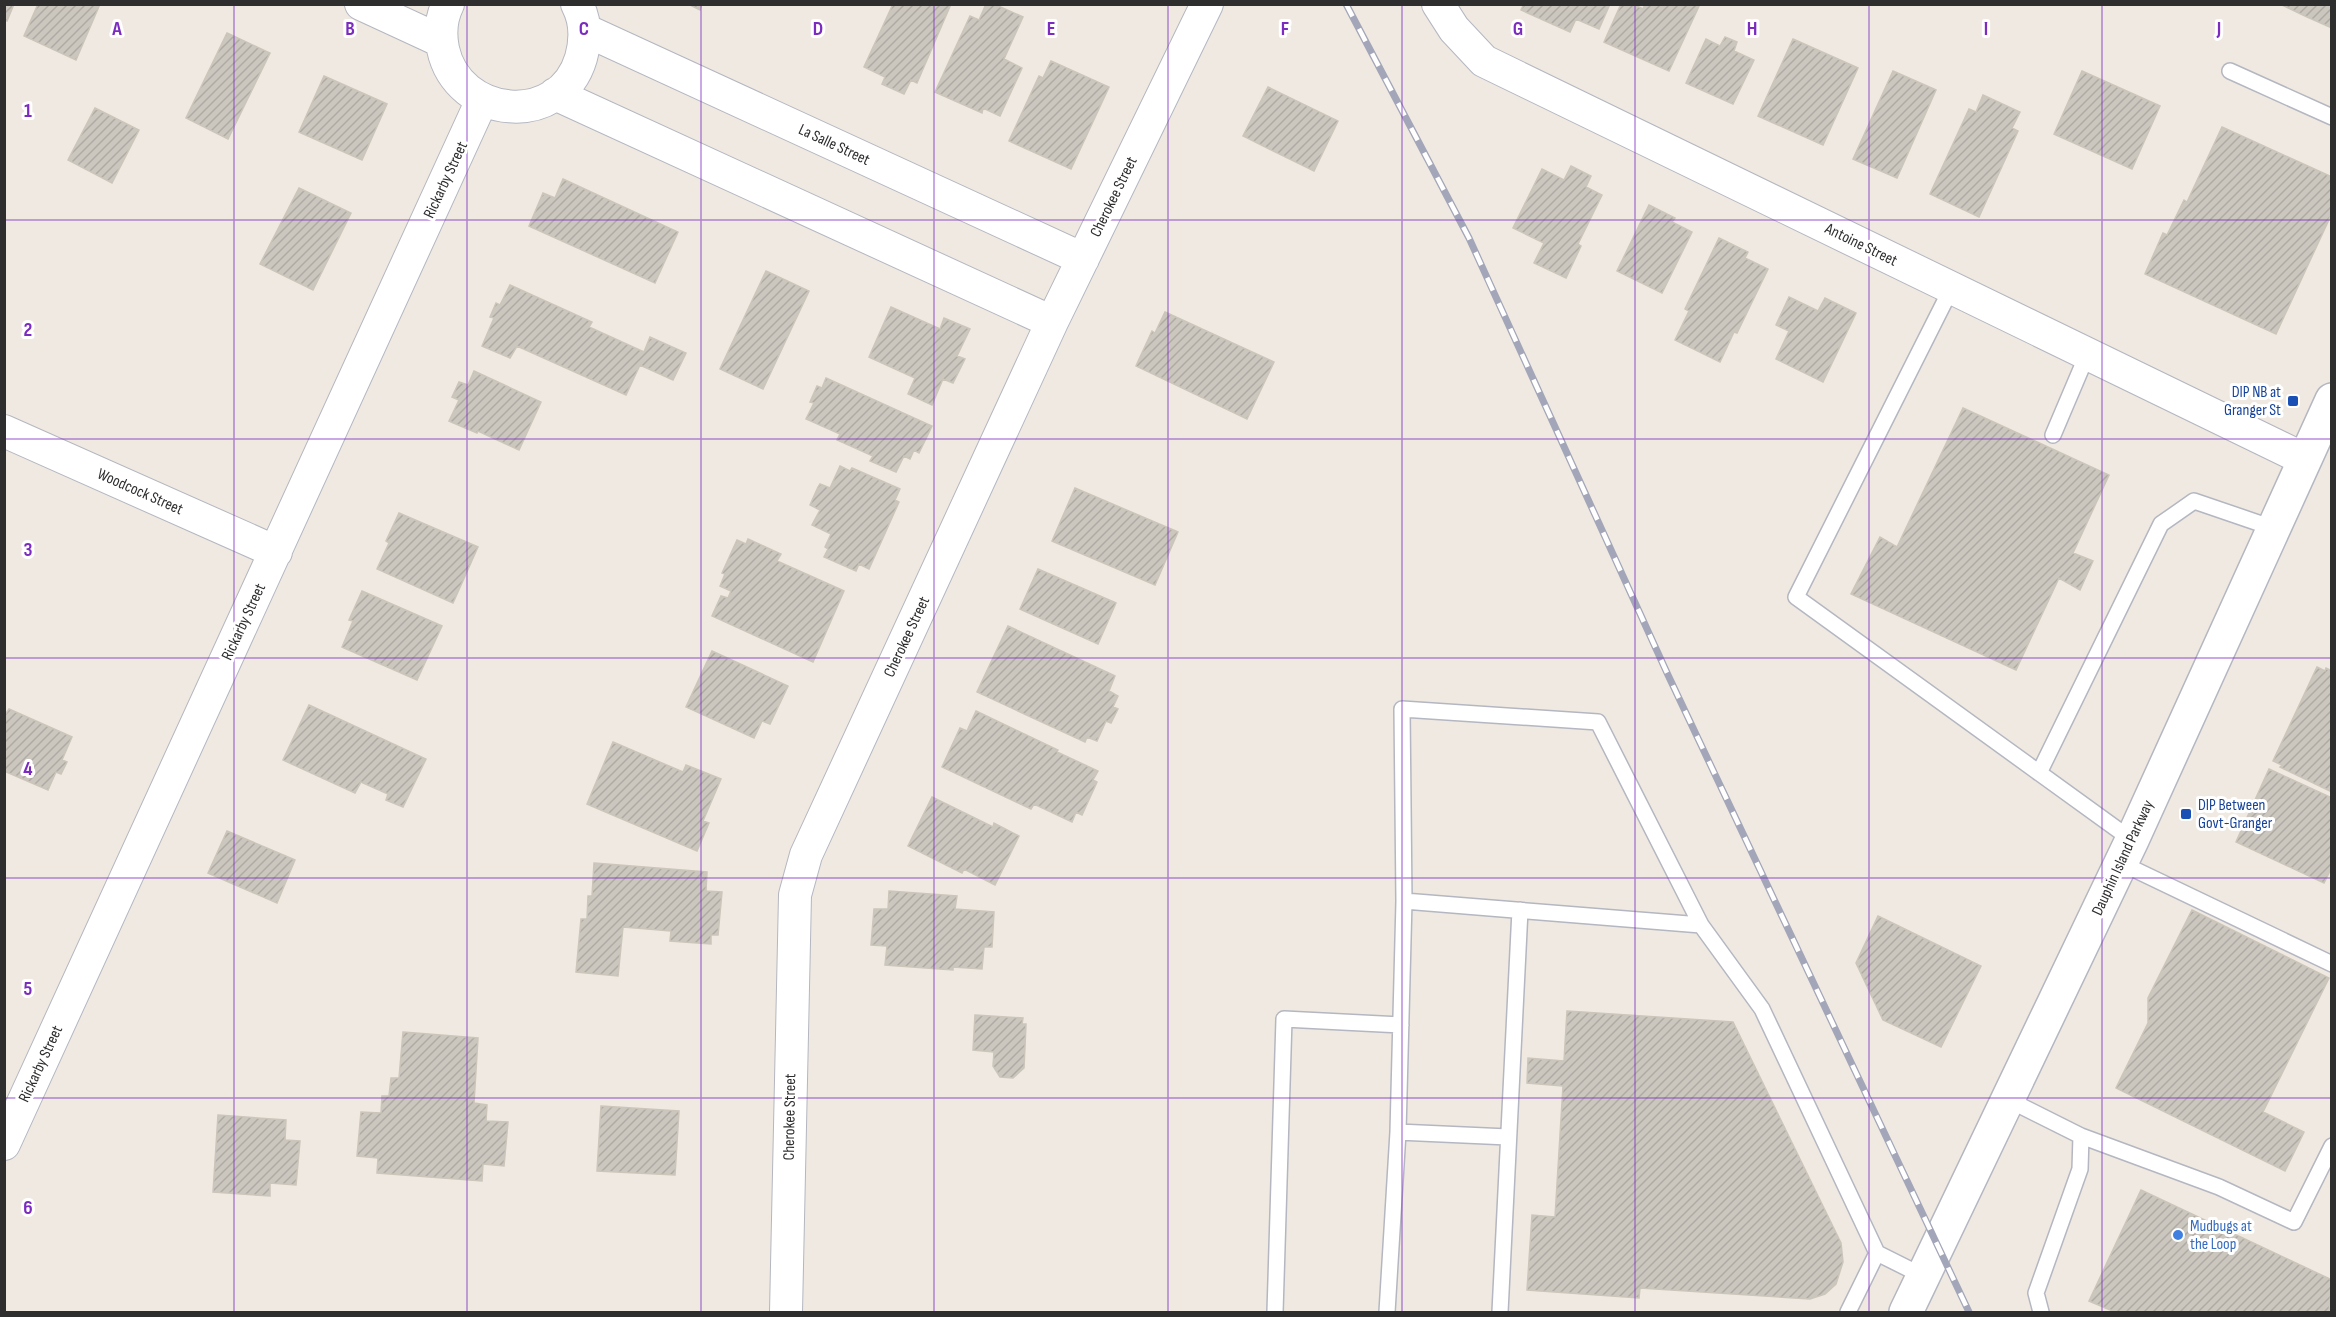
<svg xmlns="http://www.w3.org/2000/svg" width="2336" height="1317" viewBox="0 0 2336 1317" font-family="'Sofia Sans Condensed',sans-serif">
  <defs>
    <pattern id="building-hatch" width="6" height="6" patternUnits="userSpaceOnUse" patternTransform="scale(1.5)"><rect width="6" height="6" fill="#cbc7bf"/><path d="M-1 1l2-2M0 6l6-6M5 7l2-2" fill="none" stroke="#afaba4"/></pattern>
  </defs>
  <rect width="100%" height="100%" fill="#efe9e1"/>
  <path fill="url(#building-hatch)" stroke="#cbc5ba" stroke-width="1.5" d="M4,4H14L7,21L4,20Z
    M38,4H100L76,60L24,36Z
    M688,4H702L700,10Z
    M893,4H951L917,83L911,80L904,94L882,84L885,77L864,67Z
    M986,4H994L1023,17L1004,59L1022,68L1000,116L983,108L982,113L935,92L970,16L979,20Z
    M1524,4H1610L1599,29L1576,19L1570,32L1521,10Z
    M1621,4H1633L1643,9L1645,4H1700L1669,71L1604,42Z
    M2280,4H2332V28L2305,16Z
    M227,33L270,53L228,139L186,118Z
    M1725,37L1737,42L1734,51L1754,60L1733,104L1686,83L1706,39L1720,46Z
    M1793,39L1858,68L1823,145L1758,116Z
    M1051,61L1109,87L1071,169L1009,141L1039,76L1043,78Z
    M1893,71L1936,90L1897,178L1853,159Z
    M2082,71L2160,106L2132,169L2054,134Z
    M324,76L387,104L362,160L299,132Z
    M1268,87L1338,121L1314,171L1243,136Z
    M1983,95L2020,112L2012,128L2018,131L1979,217L1930,194L1969,109L1976,112Z
    M95,108L139,130L112,183L68,160Z
    M2222,127L2332,177V213L2276,334L2145,274L2163,233L2167,235L2184,200L2187,202Z
    M1571,166L1591,176L1586,187L1602,195L1578,244L1581,246L1566,278L1534,263L1544,243L1513,228L1542,169L1564,180Z
    M563,179L678,232L655,283L529,226L543,193L555,198Z
    M299,188L351,213L313,290L260,264Z
    M1649,205L1675,218L1672,222L1692,232L1662,293L1617,271Z
    M1719,238L1748,252L1745,258L1768,269L1737,333L1734,332L1720,362L1675,340L1689,311L1685,309Z
    M766,271L809,291L763,389L720,369Z
    M510,285L592,322L589,327L644,352L650,337L686,353L673,380L640,365L626,395L517,346L510,358L482,346L494,318L490,317L496,303L500,305Z
    M1789,297L1818,311L1825,298L1856,313L1823,382L1776,359L1789,331L1776,325Z
    M891,307L940,329L944,318L970,329L957,356L965,359L953,383L943,379L932,405L908,394L915,378L869,357Z
    M1165,312L1274,362L1247,419L1136,366L1152,331L1155,333Z
    M474,371L541,402L519,450L478,431L477,433L449,421L459,400L452,397L459,382L468,385Z
    M826,378L932,426L919,453L914,450L910,459L904,456L896,472L870,461L873,456L837,440L840,434L806,419L814,403L810,402L817,386L822,388Z
    M1963,408L2109,475L2073,553L2093,561L2080,590L2059,578L2016,670L1851,594L1880,537L1897,547Z
    M840,466L850,471L852,468L900,489L895,500L899,502L869,569L859,564L856,571L824,557L828,549L825,547L831,534L812,525L820,510L810,505L818,487L820,484L830,488Z
    M1075,488L1178,532L1155,585L1052,541Z
    M399,513L478,547L453,603L377,569L389,543L386,541Z
    M748,539L781,554L777,561L844,591L813,662L712,616L721,596L728,598L731,591L720,586L725,574L722,573L737,540L746,544Z
    M1038,569L1116,603L1098,644L1020,609Z
    M362,591L442,626L417,680L342,647L353,621L349,620Z
    M1008,626L1115,676L1109,691L1118,696L1113,707L1118,709L1111,723L1106,721L1097,741L1087,737L1085,742L977,692Z
    M712,651L788,686L770,724L762,721L754,738L686,707Z
    M2317,667L2325,671L2326,668L2332,671V792L2280,767L2282,765L2273,761Z
    M309,705L426,759L403,807L386,800L388,794L361,782L355,793L283,760Z
    M9,709L72,737L62,760L67,762L61,774L56,772L48,790L4,771V716Z
    M976,711L1058,750L1057,752L1098,771L1093,780L1097,782L1082,815L1076,812L1072,822L1034,804L1031,809L942,767L960,728L967,731Z
    M613,742L683,772L686,765L721,779L703,821L709,823L697,851L587,804Z
    M2269,769L2332,798V867L2324,883L2236,842Z
    M932,797L993,827L994,823L1019,836L995,885L964,869L962,873L908,846Z
    M227,831L295,860L277,903L208,873Z
    M594,863L707,872L706,891L722,892L718,935H711V944L670,941L671,931L623,927L618,976L576,972L581,919H587L588,896H592Z
    M889,891L957,896L955,909L994,912L992,947H984L982,969L953,967V970L885,965L887,946L871,945L874,909H888Z
    M2192,910L2329,978L2263,1112L2304,1132L2285,1171L2116,1088L2148,1023V998Z
    M1878,916L1981,966L1941,1047L1883,1020L1856,963Z
    M1567,1011L1733,1022L1841,1243L1843,1262L1836,1284L1825,1294L1810,1299L1640,1288L1639,1298L1527,1290L1532,1215L1555,1217L1563,1086L1527,1083L1528,1058L1564,1061Z
    M975,1015L1023,1018L1022,1024H1026L1024,1068L1013,1078L1000,1077L993,1066L994,1052L973,1050Z
    M403,1032L478,1038L474,1103L487,1105L486,1121L508,1122L504,1166L483,1164L482,1181L377,1173L378,1158L357,1156L361,1112L381,1113L382,1096H389L391,1078H399Z
    M601,1106L679,1111L675,1175L597,1171Z
    M218,1115L286,1120L285,1140L300,1141L296,1185L270,1183V1196L213,1192Z
    M2141,1190L2332,1280L2329,1312H2115L2089,1301Z"/>
  <g fill="none" stroke-linecap="round" stroke-linejoin="round">
    <defs>
      <path id="service" d="M2230,71L2332,117
        M1951,289L1796,597L2132,840
        M2053,435L2087,355
        M2039,773L2161,524L2194,501L2273,528
        M2121,863L2332,964
        M1404,901L1402,709L1598,722L1701,925L1762,1009L1877,1253L1848,1312
        M2007,1099L2081,1136L2080,1169L2036,1293L2041,1312
        M1398,1132L1508,1137
        M2081,1136L2219,1187L2294,1222L2332,1146
        M1877,1253L1923,1276
        M1275,1312L1284,1019L1401,1025
        M1387,1312L1398,1132L1404,901L1701,925
        M1500,1312L1520,910"/>
      <path id="minor" d="M361,4L441,41
        M448,4C441,18 440,34 443,49C458,119 560,129 581,58C586,40 586,21 577,4
        M1438,4L1454,29L1484,61L2304,459
        M585,30L1083,259
        M555,94L1052,322
        M4,431L276,552
        M4,1144L482,100
        M786,1312L795,895L806,855L1052,322L1207,4"/>
      <path id="secondary" d="M1906,1312L2132,840L2332,400"/>
    </defs>
    <use href="#service" stroke="#b4b7c1" stroke-width="18"/>
    <use href="#minor" stroke="#b4b7c1" stroke-width="34"/>
    <use href="#secondary" stroke="#b4b7c1" stroke-width="36"/>
    <use href="#service" stroke="#fff" stroke-width="15"/>
    <use href="#minor" stroke="#fff" stroke-width="32"/>
    <use href="#secondary" stroke="#fff" stroke-width="33"/>
    <defs>
      <path id="rail" d="M1346,4L1469,238L1668,675L1969,1312"/>
    </defs>
    <use href="#rail" stroke="#a3a6b8" stroke-width="7"/>
    <use href="#rail" stroke="#fff" stroke-width="4.5" stroke-dasharray="14" stroke-linecap="butt"/>
  </g>
  <path fill="none" stroke="#7b2cbf" stroke-width="1.5" stroke-opacity="0.55" d="M234,4V1312M467,4V1312M701,4V1312M934,4V1312M1168,4V1312M1402,4V1312M1635,4V1312M1869,4V1312M2102,4V1312M4,220H2332M4,439H2332M4,658H2332M4,878H2332M4,1098H2332"/>
  <g fill="#1a4fb4" stroke="#fff" stroke-width="2">
    <rect x="2287" y="395" width="12" height="12" rx="3"/>
    <rect x="2180" y="808" width="12" height="12" rx="3"/>
  </g>
  <circle fill="#3f7fe0" stroke="#fff" stroke-width="2" cx="2178" cy="1235" r="6"/>
  <g text-anchor="middle" dominant-baseline="central" stroke-width="6" stroke-linejoin="round" paint-order="stroke">
    <g font-size="16" fill="#2e2e2e" stroke="#fff">
      <text transform="translate(834 145) rotate(25)">La Salle Street</text>
      <text transform="translate(446 180) rotate(-65)">Rickarby Street</text>
      <text transform="translate(1114 197) rotate(-64)">Cherokee Street</text>
      <text transform="translate(1861 245) rotate(26)">Antoine Street</text>
      <text transform="translate(140 492) rotate(24)">Woodcock Street</text>
      <text transform="translate(244 622) rotate(-65)">Rickarby Street</text>
      <text transform="translate(907 637) rotate(-65)">Cherokee Street</text>
      <text transform="translate(2123 858) rotate(-65)">Dauphin Island Parkway</text>
      <text transform="translate(41 1064) rotate(-65)">Rickarby Street</text>
      <text transform="translate(790 1117) rotate(-89)">Cherokee Street</text>
    </g>
    <g font-size="16" fill="#164399" stroke="#fff" text-anchor="end">
      <text x="2281" y="392">DIP NB at<tspan x="2281" dy="18">Granger St</tspan></text>
      <text x="2198" y="805" text-anchor="start">DIP Between<tspan x="2198" dy="18">Govt-Granger</tspan></text>
    </g>
    <g font-size="16" fill="#366cbe" stroke="#fff" text-anchor="start">
      <text x="2190" y="1226">Mudbugs at<tspan x="2190" dy="18">the Loop</tspan></text>
    </g>
  </g>
  <g font-size="20" text-anchor="middle" font-weight="bold" fill="#7b2cbf" stroke="#fff" stroke-width="6" stroke-linejoin="round" paint-order="stroke">
    <text x="117" y="35">A</text>
    <text x="350" y="35">B</text>
    <text x="584" y="35">C</text>
    <text x="818" y="35">D</text>
    <text x="1051" y="35">E</text>
    <text x="1285" y="35">F</text>
    <text x="1518" y="35">G</text>
    <text x="1752" y="35">H</text>
    <text x="1986" y="35">I</text>
    <text x="2219" y="35">J</text>
    <text x="28" y="117">1</text>
    <text x="28" y="336">2</text>
    <text x="28" y="556">3</text>
    <text x="28" y="775">4</text>
    <text x="28" y="995">5</text>
    <text x="28" y="1214">6</text>
  </g>
  <rect width="2336" height="1317" fill="none" stroke="#2e2e2e" stroke-width="12"/>
</svg>
